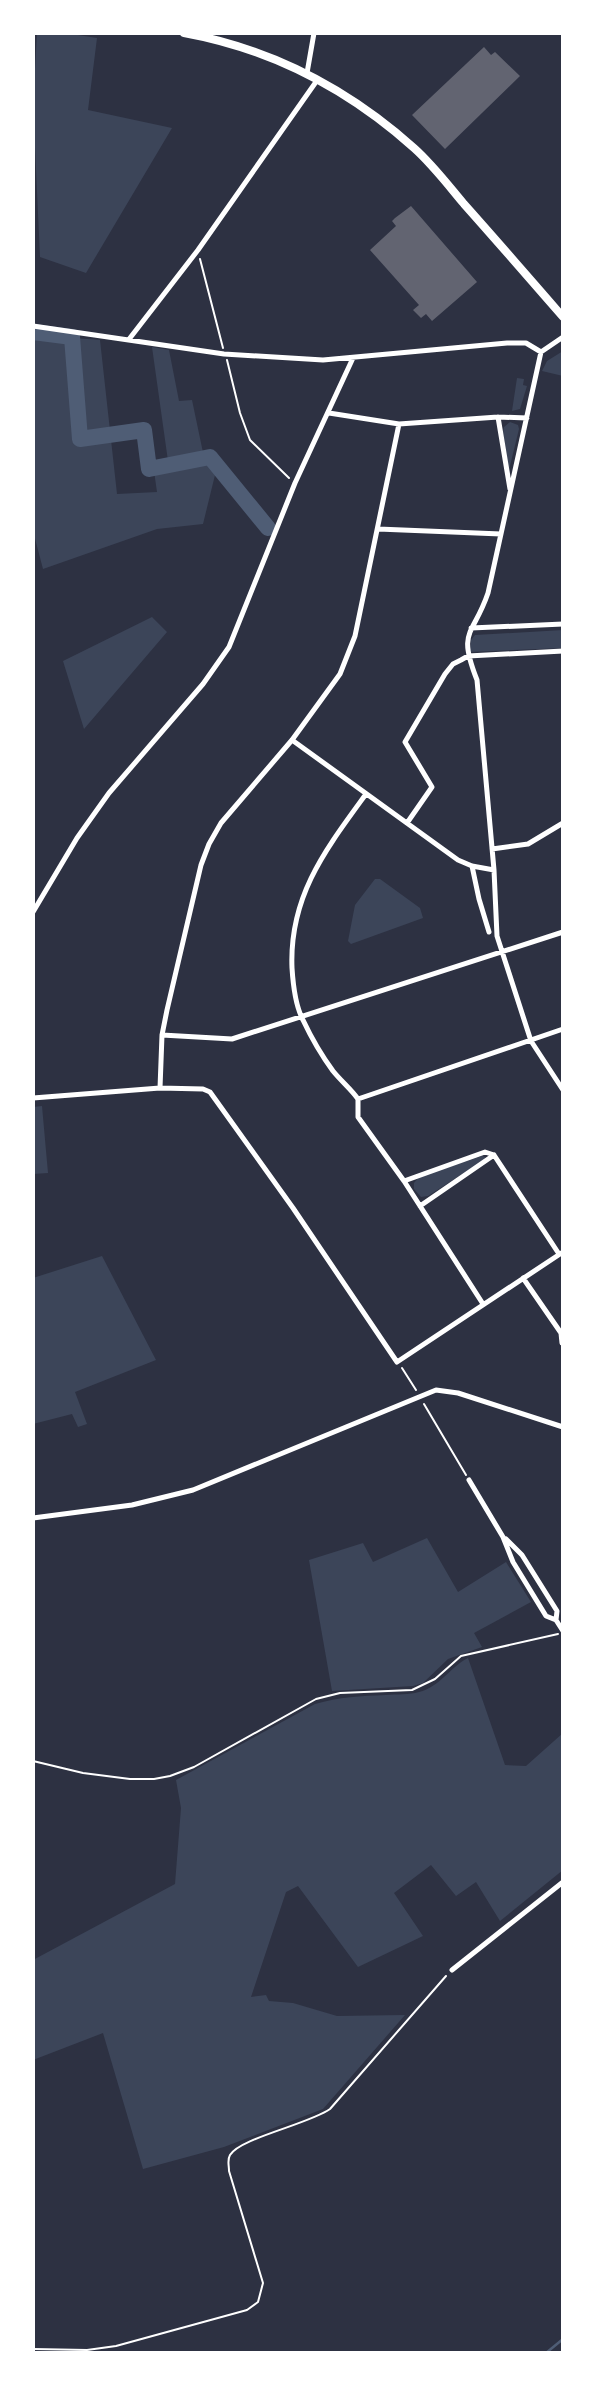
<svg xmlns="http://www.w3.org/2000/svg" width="596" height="2386" viewBox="0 0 596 2386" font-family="'IBM Plex Sans',sans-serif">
  <rect width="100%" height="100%" fill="#2d3142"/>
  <path fill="#3c4559" d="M37,33H65L97,38L88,110L172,128L86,273L40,257L33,104Z
    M33,335C56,338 77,338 100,340L117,494L157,492L153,464L168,461L152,347L169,350L179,401L192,400L205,462L213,463L215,475L203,524L157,529L43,569L33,531Z
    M563,351V376L542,371L547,361Z
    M517,378L524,379L523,385L527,386L520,409L512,411Z
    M510,422L518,425L519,429L509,470L503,432L504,427Z
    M152,617L167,632L84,729L63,661Z
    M563,630V648L470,652L471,640L475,635Z
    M375,879H380L420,908L423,918L351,944L348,941L355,905Z
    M42,1106L48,1173L33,1174V1107Z
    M482,1156L485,1157L484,1160L428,1196L421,1197L414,1189V1183L419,1177Z
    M102,1256L156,1360L75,1392L87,1424L78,1427L72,1414L33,1424V1278Z
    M427,1538L458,1592L506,1562L531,1602L474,1633L482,1647L448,1659L423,1683L413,1686L332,1691L309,1560L363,1543L373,1562Z
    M468,1658L505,1765L526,1766L563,1733V1870L500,1921L476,1882L456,1896L431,1865L394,1893L423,1936L358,1967L298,1886L286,1892L251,1997L266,1995L269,2001L293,2003L337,2016L405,2015L323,2109L224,2147L143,2169L103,2033L33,2060V1960L175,1884L181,1808L176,1780L315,1704C339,1697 361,1696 386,1695C397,1694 409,1695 419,1692C440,1687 450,1667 468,1658Z"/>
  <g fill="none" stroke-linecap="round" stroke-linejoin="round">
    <path stroke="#4f5d75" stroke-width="2.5" d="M546,2353L563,2339"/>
    <path stroke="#4f5d75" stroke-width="16" d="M33,332L72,337L80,439L144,430L149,469L210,457L268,528"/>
  </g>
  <path fill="#626471" d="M484,47L491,55L495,52L520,76L445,149L412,115Z
    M411,206L477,282L432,321L426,314L421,318L413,310L419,305L370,250L396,226L392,221L395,218Z"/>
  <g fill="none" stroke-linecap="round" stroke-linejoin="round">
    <path stroke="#fff" stroke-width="2" d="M200,259L223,348
      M227,360L240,413L250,440L289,478
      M402,1368L416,1390
      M424,1404L466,1475
      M33,1761L83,1773L130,1779H154L170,1776L194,1767L316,1699L340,1693L412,1690L435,1679L461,1656L558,1634
      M33,2349L87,2350L116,2346L247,2310L258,2302L263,2283L229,2171C229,2165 227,2160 230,2155C240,2138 309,2124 330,2109L446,1976"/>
    <path stroke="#fff" stroke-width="5" d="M307,73L314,33
      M33,326L224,354L323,360L507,343H526L541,352L563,337
      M130,338L198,250L318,79
      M541,352L488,593C473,637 457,629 477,680L494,870L497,936L531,1041L563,1090
      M329,413L399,424L498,417L527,418
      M498,417L510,489
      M378,529L501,534
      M471,628L563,624
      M292,740L458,860L472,866L494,870
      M366,794C326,849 289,896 292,968C293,984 295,1005 303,1020C311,1037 322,1056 333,1071C341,1081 351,1089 358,1099V1117L404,1181L483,1304
      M407,823L432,787L405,742L445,674L453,664L461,660L468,656L563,651
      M492,849L528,844L563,823
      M472,866L479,899L489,932
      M33,912L77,838L109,793L203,684L229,647L295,483L353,358
      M162,1035L232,1039L563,932
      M160,1088L162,1035L167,1010L201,865L209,844L221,823L292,740L340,674L355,636L399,424
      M33,1098L160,1088L203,1089L210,1092L293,1208L397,1362L563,1252
      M358,1099L563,1029
      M404,1181L485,1152L494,1155L559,1254
      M420,1206L494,1155
      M523,1278L561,1333L562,1343
      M469,1480L503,1537L513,1562L546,1616L556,1620
      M33,1518L132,1505L193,1490L436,1390L458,1393L563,1427
      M506,1539L522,1555L557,1611L556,1620L563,1631
      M452,1970L563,1882"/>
    <path stroke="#fff" stroke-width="8" d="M184,33C272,49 348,89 414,148C433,165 448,185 464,204C497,241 530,279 563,317"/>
  </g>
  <rect width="596" height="2386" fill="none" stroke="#ffffff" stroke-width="70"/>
</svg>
